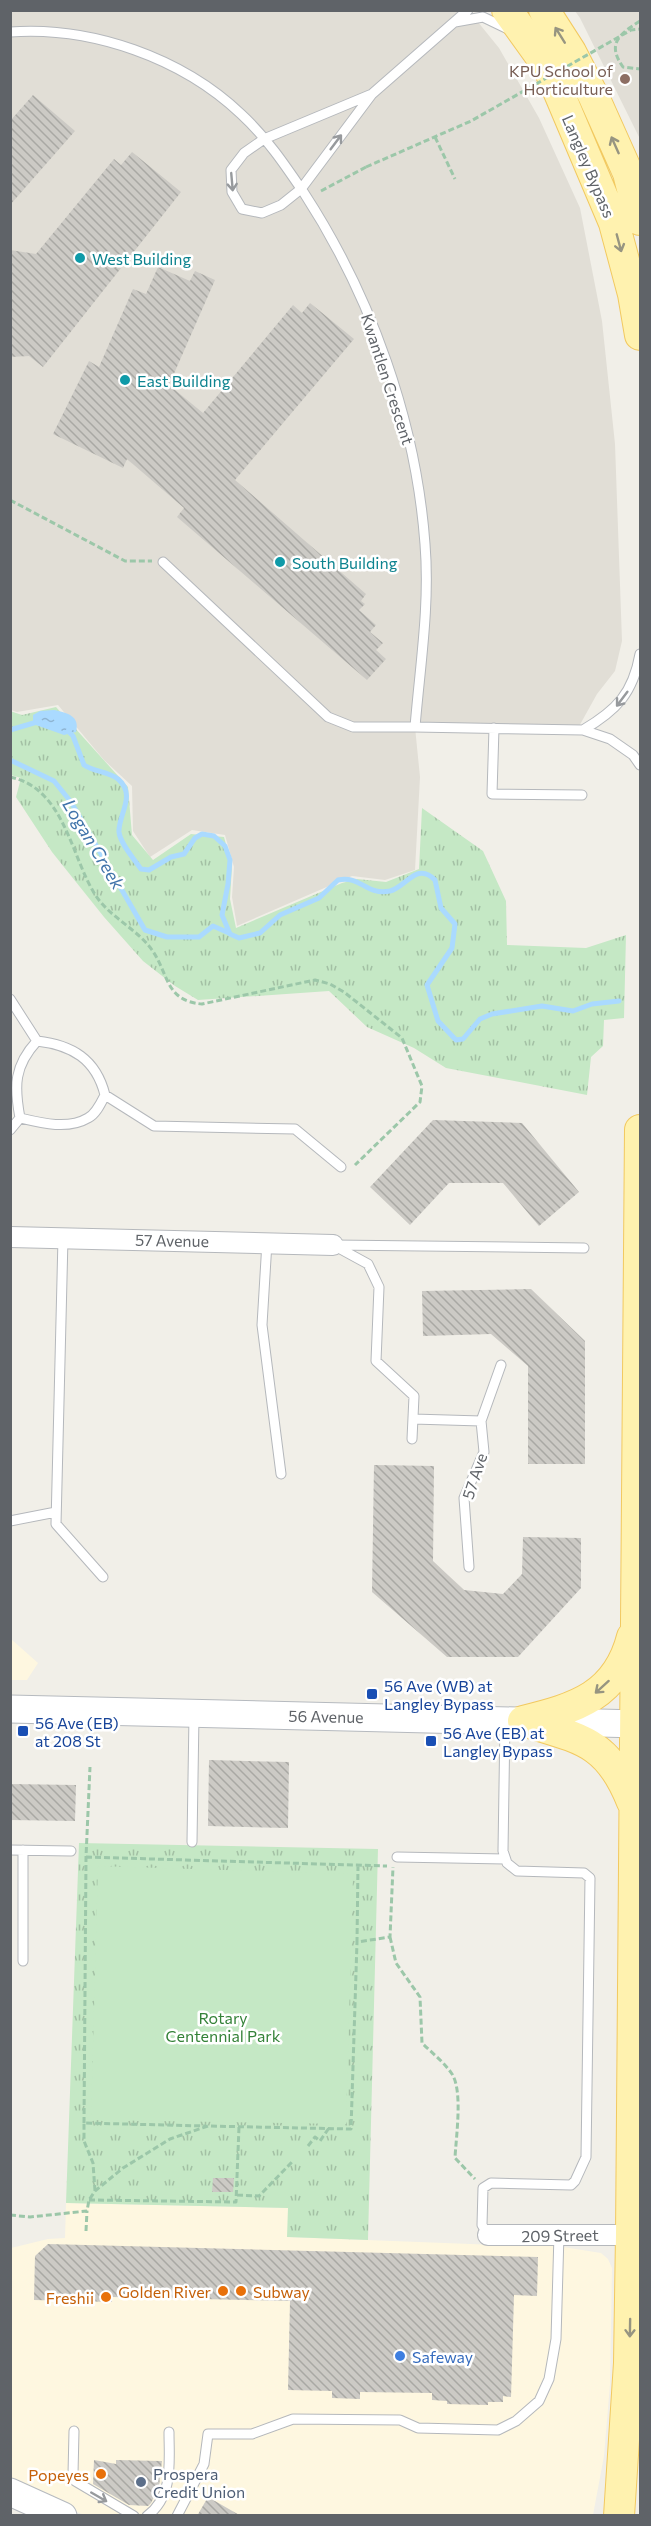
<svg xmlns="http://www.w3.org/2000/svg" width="651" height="2526" viewBox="0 0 651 2526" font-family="Commissioner,sans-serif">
  <defs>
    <pattern id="grass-tufts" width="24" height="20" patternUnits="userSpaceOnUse" patternTransform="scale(1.5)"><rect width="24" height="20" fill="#c5e8c5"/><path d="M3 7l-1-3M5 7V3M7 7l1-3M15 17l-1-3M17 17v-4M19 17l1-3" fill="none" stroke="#a3c0a4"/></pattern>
    <pattern id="water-ripples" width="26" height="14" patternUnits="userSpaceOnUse" patternTransform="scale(1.5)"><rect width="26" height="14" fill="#aadaff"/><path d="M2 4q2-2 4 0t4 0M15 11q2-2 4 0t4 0" fill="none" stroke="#8eb4d2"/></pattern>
    <pattern id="building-back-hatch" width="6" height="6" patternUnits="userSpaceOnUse" patternTransform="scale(1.5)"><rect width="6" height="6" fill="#cccac5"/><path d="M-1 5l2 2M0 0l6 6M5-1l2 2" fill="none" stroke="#a9a8a4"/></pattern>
  </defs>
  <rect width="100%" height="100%" fill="#f1efe8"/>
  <path fill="#fef7e0" d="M11,1639L38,1663L27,1680H11Z
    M66,2203L288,2208V2237L521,2246L538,2243L601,2253L608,2259L612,2268L610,2384L604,2456L593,2515H84L11,2482V2248L48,2239L65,2238Z"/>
  <path fill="#e1ded6" d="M10,11H469L499,48L539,118L580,208L602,321L615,444L622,641L615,671L597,694L577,730L415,727L420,777L415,870L385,880L352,876L237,926L232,897L234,867L225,835L192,830L150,857L133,831L132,786L104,760L58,705L17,712L11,710Z
    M575,11H640V139L580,18Z"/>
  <path fill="url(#grass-tufts)" d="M56,707L128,787L132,835L153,860L191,834L224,837L232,866L230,899L236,928L342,883L357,879L386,882L419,869L422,808L483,851L506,901L507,945L586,948L626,935L624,1018L604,1020L603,1046L591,1057L587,1095L446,1068L414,1048L367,1027L329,991L198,1000L175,986L143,961L104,917L52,852L16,797L21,778L11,775L10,711L22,715Z
    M79,1843L378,1849L368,2240L287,2237L288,2208L66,2203Z"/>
  <path fill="#c5e8c5" d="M98,1866L353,1874L346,2124L91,2120Z"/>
  <path fill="url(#water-ripples)" d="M54,710C68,713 80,716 76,732L64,735L33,724V715L40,711Z"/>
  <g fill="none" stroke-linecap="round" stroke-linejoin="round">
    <path stroke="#aadaff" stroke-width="5" d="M10,730L37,722
      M68,731L73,736L84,765C94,772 107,771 118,779C137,795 118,815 119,832C120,843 134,859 141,869L149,870L171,857L184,854L195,838L202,834L214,836L225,846L230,860L228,884L222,915L230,934L239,938L260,933L280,915L319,898L338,880C361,875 366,896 390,891C406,887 417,861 435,880L441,908L455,924L452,948L427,985L438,1021L456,1040L463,1039L480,1019L492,1014L542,1006L573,1011L592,1004L619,1001
      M10,760L54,781L71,802L145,930L167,937H199L213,926L229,933"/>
  </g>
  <path fill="url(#building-back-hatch)" d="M33,95L75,131L10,205V121Z
    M132,152L181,192L43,367L29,356L10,357V250L36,254L114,159L121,165Z
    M158,267L190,281L195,271L215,280L169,385L203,413L293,305L302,313L310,303L354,339L235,480L366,594L361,601L365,604L359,610L376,625L370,632L383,643L376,650L386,659L367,680L177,517L184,508L127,459L123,468L53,434L89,361L99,367L133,289L146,294Z
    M433,1120L522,1123L579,1192L539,1226L503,1183H449L410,1225L370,1187Z
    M531,1289L585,1341V1464H528V1366L491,1334L423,1336L422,1291Z
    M374,1465L434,1466L433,1561L464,1590L503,1594L522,1574L523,1537L581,1538V1588L518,1657H447L372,1592Z
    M209,1760L289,1762L288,1828L208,1826Z
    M10,1784L76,1785L75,1821L10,1820Z
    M213,2178H234L233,2192H212Z
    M48,2244L538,2257L537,2296L514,2295L511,2397L503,2396V2402H488V2405L447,2404V2401L432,2400V2393L360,2392V2399L332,2398V2391L288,2390L290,2301L112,2297V2302L34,2300L35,2256Z
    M94,2460L116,2464V2460L162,2461L159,2487L151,2503L148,2506L129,2505L93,2484Z
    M208,2497L241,2516H197Z"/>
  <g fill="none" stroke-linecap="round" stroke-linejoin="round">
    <defs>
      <path id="lane" d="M455,22L483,17L510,30
        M10,32C92,26 182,58 241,114C266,137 285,165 304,193C371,296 416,421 425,544C430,605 420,666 415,727L583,730L610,739L633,755L640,765
        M372,94L264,139L244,153L231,170L232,192L242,209L262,213L281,205L301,189L372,94L468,10
        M163,562L328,717L353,727H415
        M494,728L492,794L582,795
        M583,730C617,710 633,693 640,654
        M10,999L37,1041
        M20,1118C41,1123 68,1130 88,1118C96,1114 101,1103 105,1095L154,1126L295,1129L341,1167
        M20,1118C14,1086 14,1066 37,1041C72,1045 96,1059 105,1095
        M10,1130L20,1118
        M63,1238L56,1524L103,1577
        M267,1242L262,1325L281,1474
        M333,1245L584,1248
        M335,1246L368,1264L379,1287L376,1361L414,1396L412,1439
        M413,1419L481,1421L501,1365
        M10,1521L56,1512
        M469,1567L464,1498L484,1452L481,1421
        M192,1842L194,1715
        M10,1850L71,1851
        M23,1850V1961
        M397,1857L505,1859
        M488,2235L482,2225L483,2188L491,2183L571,2185L575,2181L586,2157L590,1878L584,1873L517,1871L507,1863L503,1851L505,1722
        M74,2431L73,2474L75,2481L134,2516
        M147,2516C174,2496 169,2462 169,2432
        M177,2516L204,2464L208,2434H252L293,2419L400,2420L418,2428L498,2430L516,2421L539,2401L549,2379L556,2339L559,2234"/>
      <path id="street" d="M10,1237L333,1245
        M488,2235H631"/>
      <path id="secondary" d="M10,1709L640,1724
        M10,2492L63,2516"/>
      <path id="primary" d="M507,10L548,67L614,223L633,294L640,335
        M544,10L571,52L594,97L628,173L640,220
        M523,1721C576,1708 617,1696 632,1637
        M523,1721C581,1739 608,1741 632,1802
        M619,2516L629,2363L631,2235L640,1130"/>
    </defs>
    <use href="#lane" stroke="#b5b8bc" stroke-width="11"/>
    <use href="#street" stroke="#b5b8bc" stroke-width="22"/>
    <use href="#secondary" stroke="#b6babf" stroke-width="29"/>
    <use href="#primary" stroke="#f2c960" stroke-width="32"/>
    <path stroke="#9cc7a9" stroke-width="3" stroke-dasharray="6 3" stroke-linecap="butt" d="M640,21C620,34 606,43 623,67L640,69
      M435,137L455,179
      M321,191L366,167
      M10,500L125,561H152
      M10,777C65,788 71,858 96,896C111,918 137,929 152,950C169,974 165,1001 202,1004L315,980L330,984L344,992L402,1038L422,1086L420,1102L355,1165
      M86,1857L387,1866
      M358,1865L357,1942L390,1937L393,1867
      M390,1937L396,1963L420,1997L422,2043C432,2053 444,2062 452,2074C463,2091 456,2137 455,2158L475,2179
      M84,2123L86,1857L90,1767
      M308,2146L315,2137L320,2141L329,2128
      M95,2191L93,2163L84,2141V2123L206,2126
      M237,2195L259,2196L292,2162
      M89,2200L236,2202L239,2127
      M10,2215L30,2217L87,2211L89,2200L95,2191L123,2168L170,2139L208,2126L351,2129L357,1942
      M86,2231L87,2211"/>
    <use href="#lane" stroke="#fff" stroke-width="9"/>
    <use href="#street" stroke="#fff" stroke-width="20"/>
    <use href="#secondary" stroke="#fff" stroke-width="27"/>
    <use href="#primary" stroke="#fff2af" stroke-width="30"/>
    <path stroke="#9cc7a9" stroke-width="3" stroke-dasharray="6 3" stroke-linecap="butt" d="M366,167L471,121L631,30L640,29"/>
  </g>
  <defs><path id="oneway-shaft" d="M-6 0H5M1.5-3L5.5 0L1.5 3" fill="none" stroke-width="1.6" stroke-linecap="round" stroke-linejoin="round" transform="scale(1.5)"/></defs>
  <g stroke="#979581">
    <use href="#oneway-shaft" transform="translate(560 35) rotate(-122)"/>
    <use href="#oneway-shaft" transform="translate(615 145) rotate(-114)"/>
    <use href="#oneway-shaft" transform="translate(619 243) rotate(75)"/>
    <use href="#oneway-shaft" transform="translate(602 1687) rotate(138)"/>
    <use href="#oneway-shaft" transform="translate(630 2328) rotate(91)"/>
  </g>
  <g stroke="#979a9d">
    <use href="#oneway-shaft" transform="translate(336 142) rotate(-53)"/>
    <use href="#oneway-shaft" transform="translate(232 182) rotate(85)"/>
    <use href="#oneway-shaft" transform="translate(622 699) rotate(127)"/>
    <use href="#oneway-shaft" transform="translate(99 2497) rotate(30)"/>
  </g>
  <circle fill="#8d6e63" stroke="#fff" stroke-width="2" cx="625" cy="79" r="6"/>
  <g fill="#0f9aa8" stroke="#fff" stroke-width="2">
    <circle cx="80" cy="258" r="6"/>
    <circle cx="125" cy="380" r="6"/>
    <circle cx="280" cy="562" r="6"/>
  </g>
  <g fill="#1a4fb4" stroke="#fff" stroke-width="2">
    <rect x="366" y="1688" width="12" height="12" rx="3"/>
    <rect x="17" y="1725" width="12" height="12" rx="3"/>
    <rect x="425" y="1735" width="12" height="12" rx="3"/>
  </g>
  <g fill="#e8710a" stroke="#fff" stroke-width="2">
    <circle cx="223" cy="2291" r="6"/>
    <circle cx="241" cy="2291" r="6"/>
    <circle cx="106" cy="2297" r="6"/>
    <circle cx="101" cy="2474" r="6"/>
  </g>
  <circle fill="#3f7fe0" stroke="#fff" stroke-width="2" cx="400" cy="2356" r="6"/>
  <circle fill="#5c6f8a" stroke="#fff" stroke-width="2" cx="141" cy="2482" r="6"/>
  <g text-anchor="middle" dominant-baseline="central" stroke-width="5" stroke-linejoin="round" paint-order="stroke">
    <g font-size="16" fill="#785e54" stroke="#fff" text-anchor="end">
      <text x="613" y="70">KPU School of<tspan x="613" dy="18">Horticulture</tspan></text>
    </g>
    <g font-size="16" fill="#5f6368" stroke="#fff">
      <text transform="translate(589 166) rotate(67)">Langley Bypass</text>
      <text transform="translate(388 379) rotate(72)">Kwantlen Crescent</text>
      <text transform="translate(172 1240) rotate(1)">57 Avenue</text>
      <text transform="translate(474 1476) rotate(-72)">57 Ave</text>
      <text transform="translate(326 1716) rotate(1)">56 Avenue</text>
      <text transform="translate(560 2235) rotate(-1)">209 Street</text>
    </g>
    <g font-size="16" fill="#0d838f" stroke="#fff" text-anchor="start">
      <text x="92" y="258">West Building</text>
      <text x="137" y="380">East Building</text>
      <text x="292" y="562">South Building</text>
    </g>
    <g font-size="16" fill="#164399" stroke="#fff" text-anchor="start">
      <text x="384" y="1685">56 Ave (WB) at<tspan x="384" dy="18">Langley Bypass</tspan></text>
      <text x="35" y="1722">56 Ave (EB)<tspan x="35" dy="18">at 208 St</tspan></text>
      <text x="443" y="1732">56 Ave (EB) at<tspan x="443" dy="18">Langley Bypass</tspan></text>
    </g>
    <g font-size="16" fill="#348238" stroke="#fff">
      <text x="223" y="2017">Rotary<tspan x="223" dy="18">Centennial Park</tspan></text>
    </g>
    <g font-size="16" fill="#c56008" stroke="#fff" text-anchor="end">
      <text x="211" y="2291">Golden River</text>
      <text x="253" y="2291" text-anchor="start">Subway</text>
      <text x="94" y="2297">Freshii</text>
      <text x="89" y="2474">Popeyes</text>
    </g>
    <g font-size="16" fill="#366cbe" stroke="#fff" text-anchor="start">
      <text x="412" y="2356">Safeway</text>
    </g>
    <g font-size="16" fill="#4e5e75" stroke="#fff" text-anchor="start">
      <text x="153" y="2473">Prospera<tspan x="153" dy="18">Credit Union</tspan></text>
    </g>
    <g font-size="18" font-style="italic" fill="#4174aa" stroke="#fff">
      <text transform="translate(94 844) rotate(59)">Logan Creek</text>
    </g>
  </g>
  <rect width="651" height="2526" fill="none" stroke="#5f6368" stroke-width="24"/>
</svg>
